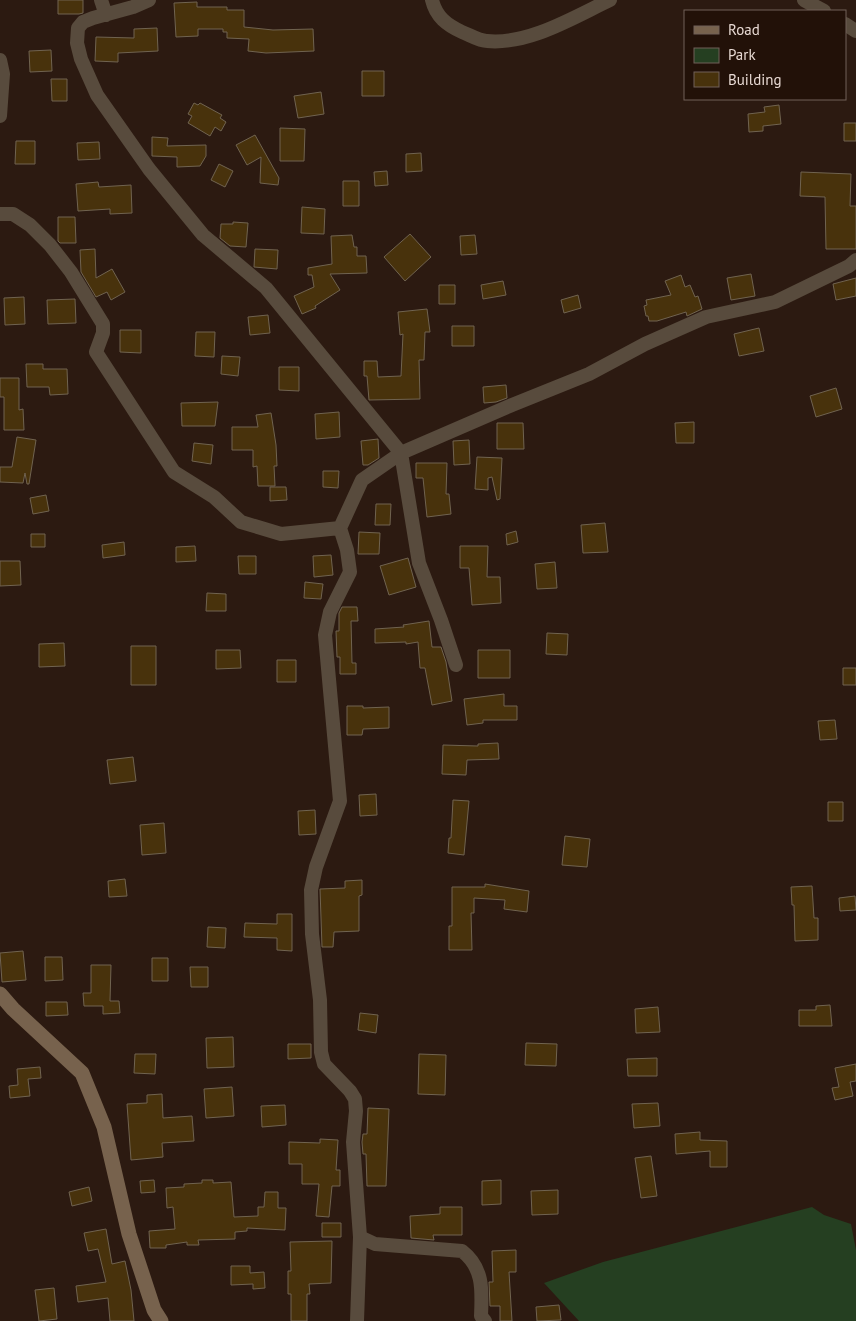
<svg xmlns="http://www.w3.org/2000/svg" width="856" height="1321" viewBox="0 0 856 1321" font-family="'PT Sans',sans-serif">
  <rect width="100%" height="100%" fill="#2c1a11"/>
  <path fill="#253f21" d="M812,1207L824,1215L851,1224L856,1250V1321H579L544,1283L603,1262Z"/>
  <path fill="#48320c" stroke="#706350" d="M58,0H83V13L79,14H58Z
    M197,2V7H227V10H244V27L273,30L313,29L314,51L266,53L248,51L249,39L227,38V32H223V29H198V36L176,37L174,3Z
    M157,28L158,51L118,53V62L95,61L96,37L134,38V29Z
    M51,50L52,71L30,72L29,51Z
    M362,71H384V96H362Z
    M51,79H67V101H52Z
    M321,92L324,114L298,118L294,96Z
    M194,103L198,105L200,103L222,115L220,118L226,122L221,131L215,127L210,136L188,123L192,116L188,114Z
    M779,105L781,124L763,126V131L749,132L748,114L765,112L764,107Z
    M844,123H856V141H844Z
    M280,128L305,129L304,161H280Z
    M255,135L279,178L278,185L260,183L261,157L247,165L236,145Z
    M152,137L168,138L167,146L206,145V156L200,166L177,167V157L152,156Z
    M16,141H35V164H15Z
    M99,142L100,159L78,160L77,143Z
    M421,153L422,171L406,172V154Z
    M219,164L233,171L225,187L211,180Z
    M387,171L388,185L375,186L374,172Z
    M801,172L851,174L850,206H856V249H826L825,197L800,196Z
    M343,181H359V206H343Z
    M98,182L99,187L131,185L132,213L110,214V209L78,211L76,184Z
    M302,207L325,209L324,234L301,233Z
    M58,217H75L76,243H60L58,241Z
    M233,222L248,223L246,247L230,246L220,238L221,224H233Z
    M410,234L431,257L405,281L384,257Z
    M352,235L354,247H357V256H366L367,273L330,274L340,290L315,306L316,308L302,314L294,296L314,287L312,275H308V268L332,264L331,236Z
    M475,235L477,254L461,255L460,236Z
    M95,249L96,278L112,269L125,292L111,300L107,292L96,297L81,272L80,250Z
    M255,249L278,250L277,269L254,267Z
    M751,274L755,296L731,300L727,278Z
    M681,275L685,287L690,285L695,297L698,296L702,309L687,316L686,312L657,321H649L648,316H646L644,306L647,305L646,300L671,295L665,281Z
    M856,278V296L836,300L833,284Z
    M503,281L506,295L483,299L481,285Z
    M439,285H455V304H439Z
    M578,295L581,308L564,313L561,300Z
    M24,297L25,324L5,325L4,298Z
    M75,299L76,323L48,324L47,300Z
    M427,309L430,332H425L424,360H419L420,399L369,400L367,376H364V361H377L378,377L401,376L403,334L400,335L398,312Z
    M268,315L270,333L250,335L248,317Z
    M452,326H474V346H452Z
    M759,328L764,351L739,356L734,334Z
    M120,330H141V353L120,352Z
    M196,332H215L214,357L195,356Z
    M222,356L240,357L238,376L221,374Z
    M26,364H43V369H67L68,394L50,395L49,387H27Z
    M279,367H299V391L279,390Z
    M0,378H19V410L23,409L24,430H4V397H0Z
    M506,385L507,398L496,402L484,403L483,387Z
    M836,388L842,409L816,417L810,396Z
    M218,402L215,426H182L181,403Z
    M339,412L340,437L316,439L315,414Z
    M271,413L276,445L277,466H274L275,486H258L257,466L253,467V450H232V427H258L256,415Z
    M694,422V443H676L675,423Z
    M497,423H523L524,449H497Z
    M17,437L36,440L29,484H27L25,473L23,483L0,482V467H12Z
    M378,439L379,458L368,465H363L361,441Z
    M469,440L470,464L454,465L453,441Z
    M194,443L213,445L211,464L192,461Z
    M477,457L502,458L500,499L497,500L492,477L488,478V490L475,489Z
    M416,463H447L446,494H449L451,514L427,517L423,478H416Z
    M323,471H339L338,488L323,487Z
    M270,487H286L287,500L270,501Z
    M46,495L49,511L33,514L30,498Z
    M376,504H391L390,525H375Z
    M605,523L608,552L583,553L581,525Z
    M516,531L518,542L507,545L506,534Z
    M359,532L380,533L379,554H358Z
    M31,534H45V547H31Z
    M124,542L125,555L103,558L102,545Z
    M195,546L196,561L176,562V547Z
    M460,546H488L487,577H500L501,603L472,605L469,568H460Z
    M331,555L333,575L314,577L313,556Z
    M238,556H256V574H239Z
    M408,558L416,587L389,595L380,566Z
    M0,561H20L21,585L0,586Z
    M555,562L557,588L537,589L535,564Z
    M305,582L323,584L321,599L304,598Z
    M207,593L226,594V611H206Z
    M342,607H357L358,621H351L352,663H356V674H340V657H337L336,631H339V613Z
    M429,621L432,647H441L446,662L452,701L432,705L425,668H420L418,642L406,644V642L375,643V629L404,627L403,625Z
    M547,633L568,634L567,655L546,654Z
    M64,643L65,666L39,667V644Z
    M131,646H156V685H131Z
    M216,650H240L241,668L216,669Z
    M478,650H510V678H478Z
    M277,660H296V682H277Z
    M843,668H856V685H843Z
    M504,694V706H517V720H483V723L467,725L464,699Z
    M347,706H363V708L389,707V728L363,729L362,735H347Z
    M835,720L837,739L820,740L818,721Z
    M498,743L499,759L467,760L466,775L442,774L443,745L478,746V744Z
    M133,757L136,781L110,784L107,760Z
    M376,794L377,815L360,816L359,795Z
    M453,800L469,801L464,855L448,853L449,838H451Z
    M828,802H843V821H828Z
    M315,810L316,834L299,835L298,811Z
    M164,823L166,853L142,855L140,825Z
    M565,836L590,839L587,867L562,865Z
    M125,879L127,896L109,897L108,881Z
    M362,880V895L359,896V931L334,932L333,947H322L320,889L345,888V881Z
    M485,884L529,891L527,912L504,909L505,900L474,898V913H471L472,950H449V926H452V887H485Z
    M812,886L814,918H818V940L795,941L794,905H792L791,887Z
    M855,896L856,910L840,911L839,898Z
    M277,914H292V951L277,950V938L244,937L245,923L277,924Z
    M208,927L226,928L225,948L207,947Z
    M23,951L26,980L2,982L0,953Z
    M45,957H62L63,980L45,981Z
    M152,958H168V981H152Z
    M91,965H111L110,1001H119L120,1013L103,1014V1006H84L83,993H91Z
    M190,967H208V987H191Z
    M46,1002H67L68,1015L46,1016Z
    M830,1005L832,1026H799V1010H816V1006Z
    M658,1007L660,1032L636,1033L635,1009Z
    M360,1013L378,1015L376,1033L358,1030Z
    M233,1037L234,1067L207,1068L206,1038Z
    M526,1043L557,1044L556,1066L525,1065Z
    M288,1044H311V1058L288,1059Z
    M135,1054H156L155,1074L134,1073Z
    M419,1054L446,1055L445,1095L418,1094Z
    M657,1058V1076H628L627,1059Z
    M856,1064V1081L850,1082L853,1096L835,1100L832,1088L839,1087L835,1068Z
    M40,1067L41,1078L28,1079L30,1096L10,1098L9,1086L18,1085L17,1069Z
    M232,1087L234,1116L206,1118L204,1089Z
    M162,1094L163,1118L192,1116L194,1141L162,1143L163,1157L131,1160L127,1104L147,1103V1095Z
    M658,1103L660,1126L634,1128L632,1104Z
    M285,1105L286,1125L262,1127L261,1106Z
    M368,1108L389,1109L386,1186H367L366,1154H363L362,1142L363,1134H367Z
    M700,1132V1140L727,1141V1167H710V1151L676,1154L675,1134Z
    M320,1139L338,1140L336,1170H340V1186H332L329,1217L316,1216L319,1184H302V1164H289V1142L320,1143Z
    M651,1156L657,1196L641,1198L635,1158Z
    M154,1180L155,1192L141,1193L140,1181Z
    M202,1180H213V1183L231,1182L234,1217L258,1216V1207H264L265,1192H278V1208H286L285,1230L247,1228V1231L235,1232V1239L198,1240L199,1245H187V1242L166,1245V1248H150L149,1231L175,1229L173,1207L167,1208L166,1188L184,1187V1184L202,1183Z
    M501,1180V1204L482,1205V1181Z
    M89,1187L92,1201L72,1206L69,1192Z
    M558,1190V1214L532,1215L531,1191Z
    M440,1207H462V1235H433L434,1240L411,1238L410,1216L440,1214Z
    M322,1223H341V1237H322Z
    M106,1229L112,1264L125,1261L131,1290L134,1321H110L108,1298L78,1302L76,1286L106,1282L98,1249L88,1251L84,1233Z
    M332,1241L331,1283L309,1284L310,1294H307V1321H291V1294H288V1271H291L290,1242Z
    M516,1250V1272H509L512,1321H500V1306H490L489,1282H493L492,1251Z
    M231,1266H250V1273L264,1272L265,1288L253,1289V1284L231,1285Z
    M54,1288L57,1319L39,1321L35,1290Z
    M559,1305L561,1320L537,1321L536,1307Z"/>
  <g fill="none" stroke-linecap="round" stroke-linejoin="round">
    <path stroke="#584b3d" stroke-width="14" d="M101,0L106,15
      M149,0L133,7L93,18L83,22L78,28L77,43L81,59L97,95L149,169L203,235L266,288L401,453L419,563L441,620L456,665
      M432,0C436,17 447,25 462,32C470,35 479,41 487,41C529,45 574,17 610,0
      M804,0L824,11
      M845,24L856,31
      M0,60L3,74L0,116
      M0,214H13L30,225L50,245L71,272L103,324V333L96,352L174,472L214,497L241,522L281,534L340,528L347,550L350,572L330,612L325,635L340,801L316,867L311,890L312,934L320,1000L321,1052L324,1064L350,1091L355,1099L356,1111L353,1142L360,1237L375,1244L462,1251C484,1268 482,1291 481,1316L485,1321
      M340,528L362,480L401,453L512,405L589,374L645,344L706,317L775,302L849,266L856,260
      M357,1321L360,1237"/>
    <path stroke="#77624d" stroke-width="15" d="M0,994L13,1009L82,1073L104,1127L129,1234L154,1310L161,1321"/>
  </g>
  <rect x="684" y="10" width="162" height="90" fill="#221108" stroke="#716159"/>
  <rect x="694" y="26" width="25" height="8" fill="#77624d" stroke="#716159"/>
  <text x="728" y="35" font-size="15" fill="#e7d9d3">Road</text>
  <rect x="694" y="48" width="25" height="15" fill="#253f21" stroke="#716159"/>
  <text x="728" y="60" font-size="15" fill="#e7d9d3">Park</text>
  <rect x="694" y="72" width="25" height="15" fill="#48320c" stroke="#716159"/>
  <text x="728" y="85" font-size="15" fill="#e7d9d3">Building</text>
</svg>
